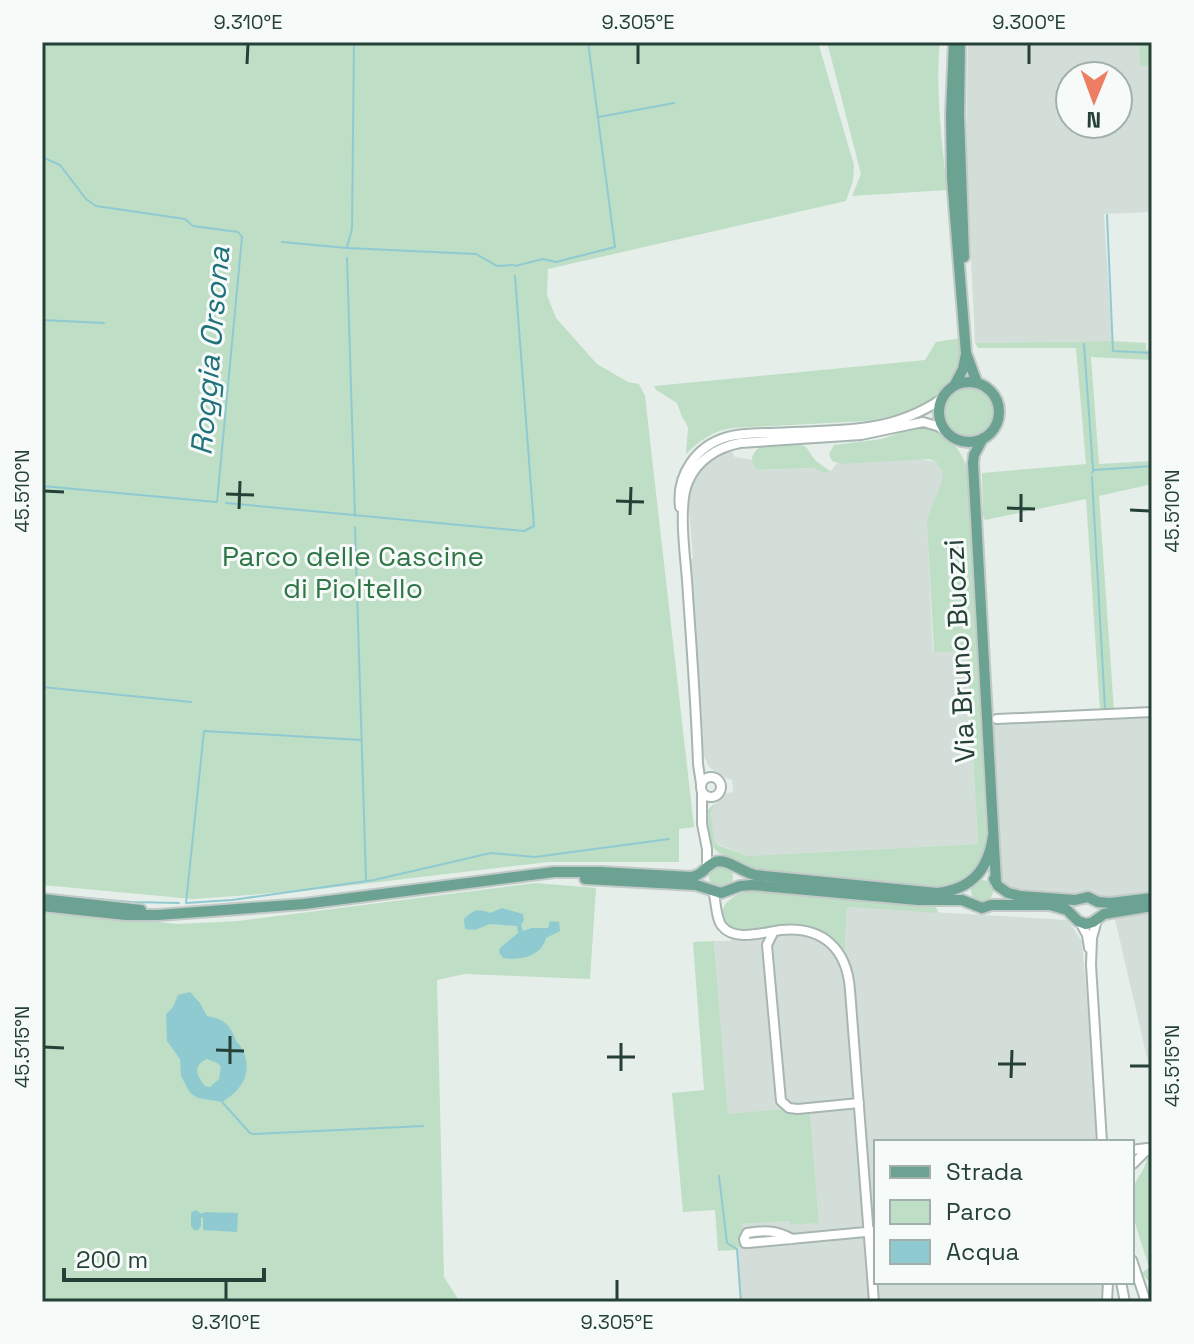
<svg xmlns="http://www.w3.org/2000/svg" width="1194" height="1344" viewBox="0 0 1194 1344" font-family="'Space Grotesk',sans-serif">
  <rect width="100%" height="100%" fill="#e6eeea"/>
  <path fill="#d4ded9" fill-rule="evenodd" d="M968,42H1152V212L1104,214L1112,341L975,343L966,150ZM1070,76H1118V124H1070Z
    M730,449L735,457L752,460L754,467L759,470L814,468L830,472L837,463L921,459L935,462L940,466L943,472V480L941,488L930,509L927,524L933,651L967,650L978,844L748,856L715,843L713,839L711,810L714,805L727,793L733,792L732,780L726,778L709,767L703,754L702,711L698,704L690,560L693,558L688,498L691,482L699,469L709,459Z
    M1152,713V897L1109,901L1076,896L1021,894L1008,889L998,879L988,722Z
    M847,907L1068,920L1082,942L1098,1129V1142H876V1282H1110L1109,1302H740L736,1247H743L741,1224L790,1221L791,1225L819,1222L810,1112L792,1113L783,1109L728,1115L714,941H730L736,930L808,927L845,947Z
    M1152,910V1079L1114,915Z"/>
  <path fill="#bfdec6" d="M42,42H818L854,165L853,181L846,201L548,269L547,295L556,318L597,364L628,382L639,384L645,396L694,827L679,829V862H549L303,891L193,899L42,885Z
    M827,42H940C935,91 942,142 947,190L852,196L861,174Z
    M1139,42H1152V66H1140Z
    M961,338C961,397 917,412 867,421L732,428C713,431 700,440 686,454L688,428L685,421L682,417L677,403L656,390L654,386L925,360L936,342Z
    M1112,341L1146,343V350L1152,351V360L1091,357L1099,464L1152,461V484L1099,496L1114,711L1100,710L1086,499L985,520L983,516L982,473L1086,464L1076,348H978L975,343Z
    M943 412a26 26 0 1 1 52 0a26 26 0 1 1-52 0Z
    M918,426C943,428 963,449 968,472L987,847L979,868L958,884L941,890L752,872C744,868 738,862 731,858C730,857 720,853 719,853C705,844 698,811 715,804L711,813L714,841L718,845L748,856L978,844L967,651L934,652L927,524C928,505 943,491 943,472L936,462L929,459L842,464L832,461L829,454L834,445L882,439Z
    M799,444L806,447L815,460L831,472H823L814,468L757,470C748,462 752,452 761,446Z
    M709 877a12 12 0 1 1 24 0a12 12 0 1 1-24 0Z
    M971 891a11 11 0 1 1 22 0a11 11 0 1 1-22 0Z
    M535,883L596,888L590,979L465,974L437,980L444,1277L460,1302H42V911L178,924L238,921Z
    M750,891L932,904L937,909L938,913L847,907L845,947L842,951C812,917 777,928 736,930C708,917 727,894 750,891Z
    M714,941L728,1114L783,1109L792,1113L810,1111L819,1223L790,1225L789,1221L742,1224L743,1247H736V1250L718,1251L715,1210L683,1212L672,1093L704,1090L693,942Z
    M1152,1156V1282L1146,1279L1142,1273L1149,1267C1143,1246 1129,1213 1132,1192C1134,1180 1146,1171 1147,1157Z"/>
  <path fill="#90cad1" fill-rule="evenodd" d="M502,908L523,914L524,920L521,925L523,931L532,928H548L550,921L559,922L560,931L546,938C542,956 520,961 503,958L499,952L500,948L518,933L517,926L490,924L475,930L465,929L464,919C473,910 478,908 490,913Z
    M190,992L200,1003L207,1016C223,1019 229,1023 235,1038C238,1046 238,1041 242,1049C254,1071 242,1091 222,1102L198,1098L190,1093L181,1076L180,1059L167,1041L166,1014L173,1007L178,995ZM207,1059L217,1063L221,1067L219,1079L210,1087L205,1086C197,1076 192,1066 207,1059Z
    M195,1210L202,1214L204,1212L238,1213L237,1232L203,1230V1217L201,1218V1226L198,1230H194L191,1226V1213Z"/>
  <g fill="none" stroke-linecap="round" stroke-linejoin="round">
    <path stroke="#90cad1" stroke-width="2" d="M599,117L674,103
      M42,157L60,165L86,199L96,206L185,219L193,226L238,232L242,237L217,502
      M1107,215L1113,351L1152,353
      M282,242L347,248L476,254L497,266L513,265
      M347,247L352,229L354,42
      M347,258L355,516
      M515,266L543,259L556,262L615,247L588,42
      M42,320L104,323
      M1084,344L1093,470
      M1092,473L1094,470L1152,466
      M1092,477L1105,708
      M42,486L216,502
      M226,503L524,531L534,526L515,276
      M355,527L366,880
      M42,687L191,702
      M361,740L204,731L186,903L232,900L374,880L491,853L535,857L669,839
      M42,894L131,902L179,903
      M222,1102L250,1133L254,1134L423,1126
      M719,1176L727,1243L737,1249L741,1302"/>
    <defs>
      <path id="minor" d="M680,507C676,475 696,446 727,437C741,433 756,433 770,433C803,431 836,432 869,427C896,423 920,414 943,398
        M997,719L1152,712
        M701 787a10 10 0 1 1 20 0a10 10 0 1 1-20 0Z
        M701,784L698,764C696,703 691,641 687,580C685,554 678,505 688,482C697,460 718,447 740,443L861,435L923,422L937,426L947,431
        M702,792V824L707,849V869
        M713,890C716,901 716,919 722,926C734,942 764,932 781,930C823,926 847,949 850,990L874,1302
        M1097,920L1092,938L1091,965L1102,1142
        M1080,922L1087,935L1089,948
        M773,933L767,945L781,1101L789,1108L798,1109L859,1103
        M1132,1150L1147,1148
        M1133,1164L1145,1152L1152,1149
        M792,1239C777,1230 764,1230 747,1233L744,1239L745,1243H748L876,1231
        M1132,1260L1146,1302
        M1121,1282L1125,1302
        M1107,1302L1108,1282"/>
      <path id="major" d="M954,42L951,115L952,178L966,353L977,383
        M960,42L959,115L964,257
        M939 412a30 30 0 1 1 60 0a30 30 0 1 1-60 0Z
        M954,386L963,369L966,354
        M983,438L974,455L973,463L996,882
        M585,879L696,885L721,893L740,886L752,885L918,900H962L982,908L991,905H1050L1067,910L1078,921L1086,924L1093,922L1104,914L1152,906
        M994,879L998,886L1008,893L1020,896L1075,900L1088,897L1098,902L1110,903L1152,898
        M42,899L141,910
        M42,906L126,915H158L304,904L554,872H601L691,877C704,874 703,869 713,863C725,856 741,872 755,875L937,893C972,889 988,870 993,836"/>
    </defs>
    <use href="#minor" stroke="#a8b6b1" stroke-width="12"/>
    <use href="#major" stroke="#c2cac7" stroke-width="14"/>
    <use href="#minor" stroke="#fff" stroke-width="8"/>
    <use href="#major" stroke="#6ba291" stroke-width="10"/>
  </g>
  <path fill="none" stroke="#254037" stroke-width="3" d="M247,64L248,44M638,64V44M1029,64V44M44,491L64,492M226,494L254,495M616,501L644,502M1007,508L1035,509M239,509L240,481M1130,510L1150,511M630,515L631,487M1021,522V494M44,1047L64,1048M216,1050L244,1051M607,1057H635M230,1064V1036M998,1064H1026M1130,1066H1150M621,1071V1043M1011,1078L1012,1050M226,1300V1280M617,1300V1280"/>
  <g text-anchor="middle" dominant-baseline="central" stroke-width="6" stroke-linejoin="round" paint-order="stroke">
    <g font-size="28" fill="#2f7647" stroke="#f6faf8">
      <text x="353" y="556">Parco delle Cascine<tspan x="353" dy="32">di Pioltello</tspan></text>
    </g>
    <g font-size="28" fill="#254037" stroke="#f6faf8">
      <text transform="translate(959 651) rotate(-93)">Via Bruno Buozzi</text>
    </g>
    <g font-size="30" font-style="italic" fill="#1f717b" stroke="#f6faf8">
      <text transform="translate(210 351) rotate(-85)">Roggia Orsona</text>
    </g>
  </g>
  <rect width="1194" height="1344" fill="none" stroke="#f6faf8" stroke-width="88"/>
  <rect x="874" y="1140" width="260" height="144" fill="#f6faf8" stroke="#a2b0ab" stroke-width="2"/>
  <rect x="890" y="1166" width="40" height="12" fill="#6ba291" stroke="#a2b0ab" stroke-width="2"/>
  <text x="946" y="1180" font-size="24" fill="#254037">Strada</text>
  <rect x="890" y="1200" width="40" height="24" fill="#bfdec6" stroke="#a2b0ab" stroke-width="2"/>
  <text x="946" y="1220" font-size="24" fill="#254037">Parco</text>
  <rect x="890" y="1240" width="40" height="24" fill="#90cad1" stroke="#a2b0ab" stroke-width="2"/>
  <text x="946" y="1260" font-size="24" fill="#254037">Acqua</text>
  <g transform="translate(1094 100) rotate(181)"><circle r="38" fill="#f6faf8" stroke="#a2b0ab" stroke-width="2"/>
  <path d="M0-6L14 30L0 20L-14 30Z" fill="#ee7e63"/>
  <text y="-12" font-size="22" font-weight="bold" text-anchor="middle" fill="#254037">N</text>
  </g>
  <path d="M64 1268v12h200v-12" fill="none" stroke="#254037" stroke-width="4"/>
  <text x="76" y="1268" font-size="24" fill="#254037" stroke="#f6faf8" stroke-width="6" paint-order="stroke">200 m</text>
  <rect x="44" y="44" width="1106" height="1256" fill="none" stroke="#254037" stroke-width="3"/>
  <g font-size="20" text-anchor="middle" fill="#254037">
    <text x="248" y="29">9.310°E</text>
    <text x="638" y="29">9.305°E</text>
    <text x="1029" y="29">9.300°E</text>
    <text transform="translate(22 491) rotate(-90)" y="7">45.510°N</text>
    <text transform="translate(1172 511) rotate(-90)" y="7">45.510°N</text>
    <text transform="translate(22 1047) rotate(-90)" y="7">45.515°N</text>
    <text transform="translate(1172 1066) rotate(-90)" y="7">45.515°N</text>
    <text x="226" y="1329">9.310°E</text>
    <text x="617" y="1329">9.305°E</text>
  </g>
</svg>
